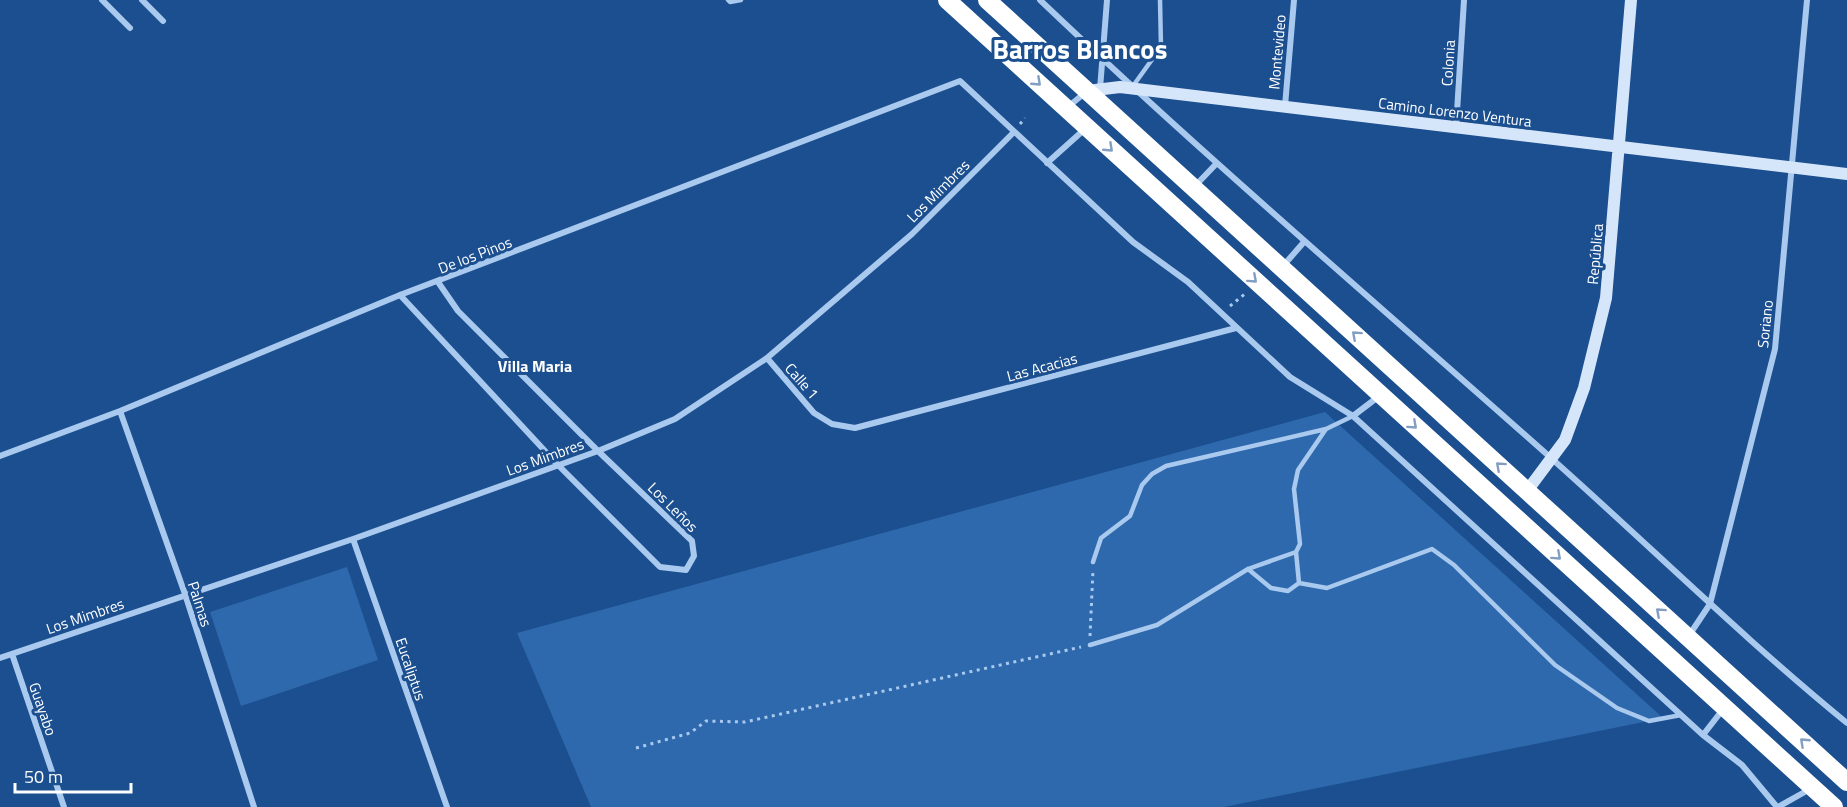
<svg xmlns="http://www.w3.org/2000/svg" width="1847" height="807" viewBox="0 0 1847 807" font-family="'Titillium Web',sans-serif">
  <rect width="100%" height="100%" fill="#1b4f8f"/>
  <path fill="#2e69ad" d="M1325,412L1663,718L1224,807H591L517,633Z
    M347,567L378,660L241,706L210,612Z"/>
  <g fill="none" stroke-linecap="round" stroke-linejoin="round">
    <path stroke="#a9c9ee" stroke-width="3" stroke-dasharray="3 4.5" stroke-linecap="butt" d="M1020,124L1025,118
      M1230,306L1246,293
      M1090,636L1093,570
      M636,748L690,733L706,721L745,722L1081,647"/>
    <path stroke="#a9c9ee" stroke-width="4.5" d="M728,0L730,2L741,0
      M1133,86L1161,47L1160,0
      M1093,562L1101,538L1130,516L1142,485L1152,474L1166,466L1326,429L1353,416
      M1248,569L1271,588L1288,591L1299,583L1296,552
      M1299,583L1327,588L1432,549L1454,565L1555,665L1617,708L1649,721L1681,715
      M1090,645L1157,625L1248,569L1296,552L1300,544L1294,489L1298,470L1326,429"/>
    <path stroke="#a9c9ee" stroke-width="6" d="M102,0L130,28
      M142,0L163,21
      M1040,0C1206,158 1380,306 1551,458C1650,546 1744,639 1847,723
      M1100,89L1107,0
      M1069,106L1086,92
      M1285,106L1294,0
      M1456,128L1464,0
      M1047,163L1086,128
      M1195,186L1217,163
      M1283,266L1304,242
      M400,295L558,465L660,567L686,570L694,556L692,541L598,451L458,311L438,282
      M767,358L814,413L832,424L855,428L1236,328
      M120,411L185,594L254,807
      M1353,416L1703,735
      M0,456L120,411L400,295L960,81L1133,242L1188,282L1290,377L1353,416L1378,397
      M353,539L447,807
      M1690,634L1710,604L1775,349L1807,0
      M12,654L64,807
      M0,658L353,539L598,451L675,419L767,358L912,234L1013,133
      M1724,708L1703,735L1742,765L1777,807
      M1778,807L1810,789"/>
    <path stroke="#d6e6fa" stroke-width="12" d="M1087,91L1120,87L1847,174
      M1527,491L1565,440L1584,388L1606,298L1631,0"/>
    <path stroke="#fff" stroke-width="18" d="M947,0L1834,807
      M987,0L1847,782"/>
  </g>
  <defs><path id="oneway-chevron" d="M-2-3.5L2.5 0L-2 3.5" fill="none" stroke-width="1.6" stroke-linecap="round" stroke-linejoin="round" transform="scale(1.5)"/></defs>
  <g stroke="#829ec1">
    <use href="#oneway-chevron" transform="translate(1037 82) rotate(43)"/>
    <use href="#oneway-chevron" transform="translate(1109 148) rotate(43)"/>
    <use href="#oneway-chevron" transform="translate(1253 279) rotate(42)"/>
    <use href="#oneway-chevron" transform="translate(1356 335) rotate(-138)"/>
    <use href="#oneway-chevron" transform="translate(1413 425) rotate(42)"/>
    <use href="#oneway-chevron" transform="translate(1500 466) rotate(-138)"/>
    <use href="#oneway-chevron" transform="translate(1557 556) rotate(42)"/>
    <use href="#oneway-chevron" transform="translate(1660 612) rotate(-138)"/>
    <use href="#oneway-chevron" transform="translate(1804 742) rotate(-137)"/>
  </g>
  <g text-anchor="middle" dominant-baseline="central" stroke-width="6" stroke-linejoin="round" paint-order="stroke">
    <g font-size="15" fill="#fff" stroke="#1b4f8f">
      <text transform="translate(1277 52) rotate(-85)">Montevideo</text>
      <text transform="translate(1448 63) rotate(-86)">Colonia</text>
      <text transform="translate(1455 112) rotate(7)">Camino Lorenzo Ventura</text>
      <text transform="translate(938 191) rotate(-45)">Los Mimbres</text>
      <text transform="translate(1595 254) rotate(-85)">República</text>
      <text transform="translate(475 255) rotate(-21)">De los Pinos</text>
      <text transform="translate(1765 324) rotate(-84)">Soriano</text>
      <text transform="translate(1042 367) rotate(-15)">Las Acacias</text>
      <text transform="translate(802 381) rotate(49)">Calle 1</text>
      <text transform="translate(545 457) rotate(-20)">Los Mimbres</text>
      <text transform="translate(673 507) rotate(45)">Los Leños</text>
      <text transform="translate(200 604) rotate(72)">Palmas</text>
      <text transform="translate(85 616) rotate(-19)">Los Mimbres</text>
      <text transform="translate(411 669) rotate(71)">Eucaliptus</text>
      <text transform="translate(43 709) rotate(71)">Guayabo</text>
    </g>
    <g font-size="16" font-weight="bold" fill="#fff" stroke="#1b4f8f">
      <text x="535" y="366">Villa Maria</text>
    </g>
    <g font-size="27" font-weight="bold" fill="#fff" stroke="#1b4f8f">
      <text x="1080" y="48">Barros Blancos</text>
    </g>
  </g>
  <path d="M15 783v9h116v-9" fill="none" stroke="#ffffff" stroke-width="3"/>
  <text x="24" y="783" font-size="18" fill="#ffffff" stroke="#1b4f8f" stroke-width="4.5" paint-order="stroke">50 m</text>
</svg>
